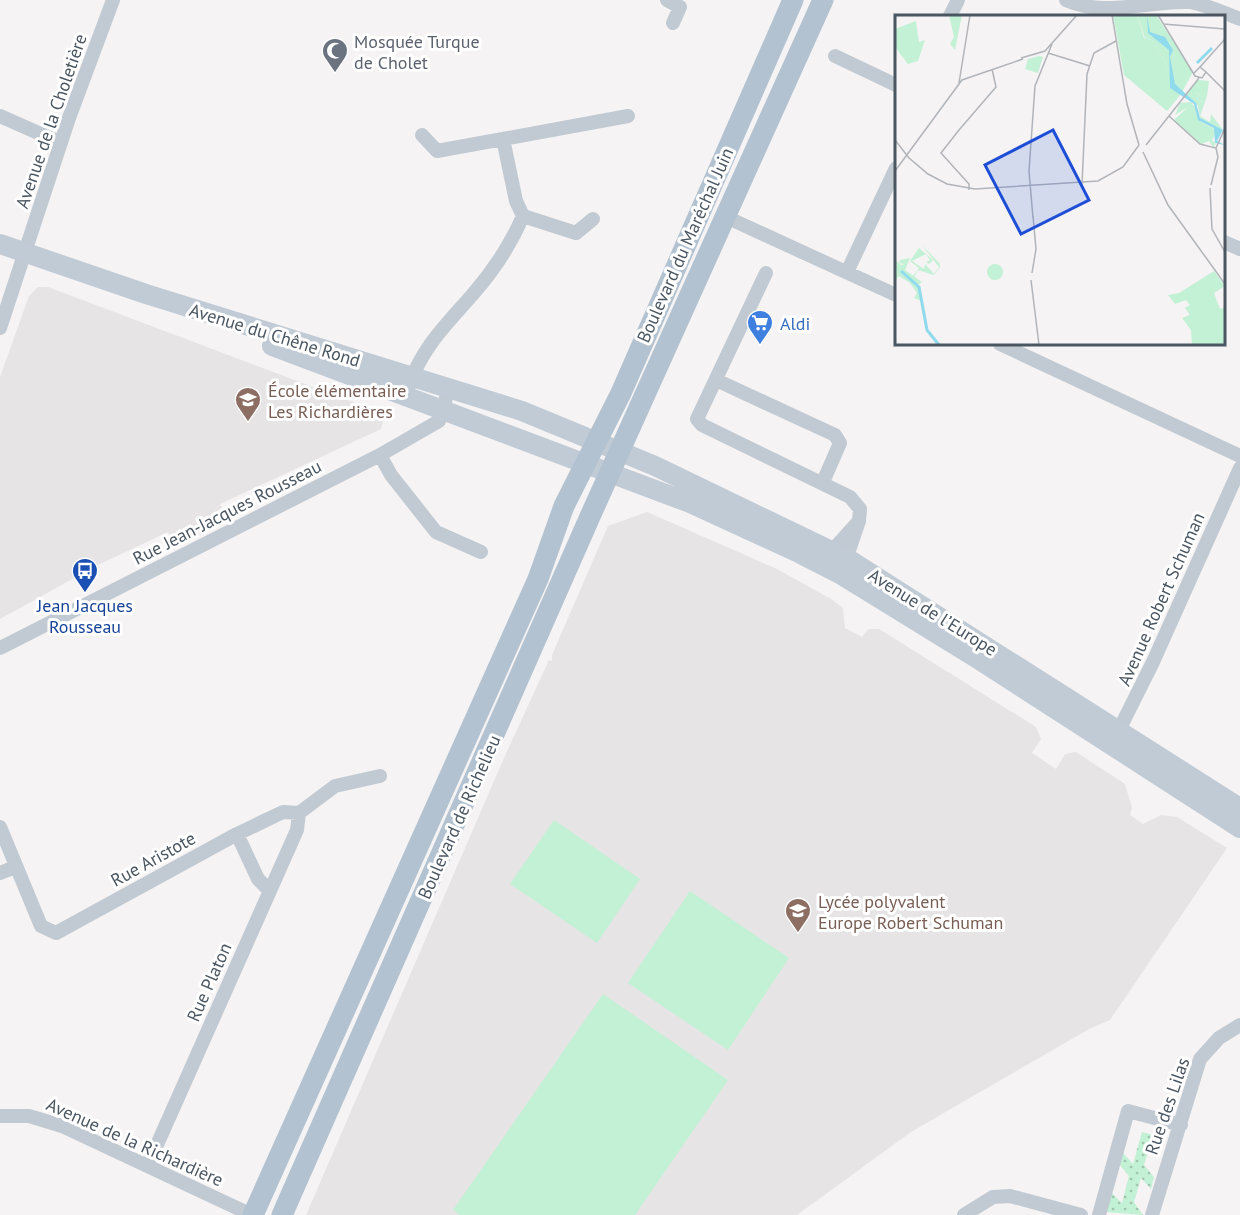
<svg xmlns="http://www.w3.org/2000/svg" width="1240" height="1215" viewBox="0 0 1240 1215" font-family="'PT Sans',sans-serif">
  <defs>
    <pattern id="grass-dots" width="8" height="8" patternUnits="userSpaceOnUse" patternTransform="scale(1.5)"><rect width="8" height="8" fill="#c3f1d5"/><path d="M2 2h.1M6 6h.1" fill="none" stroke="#a0c6b0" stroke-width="1.8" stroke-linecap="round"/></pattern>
  </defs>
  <rect width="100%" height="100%" fill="#f5f3f3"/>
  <path fill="#e6e4e5" d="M38,287H48L385,414L381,429L220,504L228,520L176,547L168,532L98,565L0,619V377L29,296Z
    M647,512L777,569L831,599L843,608L845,628L862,637L868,629H879L1036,727L1041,739L1032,753L1056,769L1065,754L1076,752L1125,784L1132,808L1130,815L1143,824L1161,815L1177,817L1227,848L1110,1020L1089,1029L911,1132L797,1215H306L504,758L549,660L552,661V655L608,526Z"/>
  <path fill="url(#grass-dots)" d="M1142,1132L1153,1135L1144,1165L1154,1177L1151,1189L1141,1178L1134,1202L1143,1215L1106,1212L1111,1192L1122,1203L1129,1176L1119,1164L1123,1153L1133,1164Z"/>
  <path fill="#c3f1d5" d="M554,820L640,879L597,943L510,884Z
    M690,891L789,958L728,1050L628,983Z
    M603,994L728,1080L635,1215H460L453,1210Z"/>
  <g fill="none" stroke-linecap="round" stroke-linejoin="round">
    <path stroke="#c1cad2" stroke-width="14" d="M667,0L680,7L673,23
      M1066,0C1107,18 1148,0 1191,2C1207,5 1224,13 1240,19
      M950,16L958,0
      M835,56L896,85
      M0,116L61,143
      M422,135L437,151L503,139
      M523,216L516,201L503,139L628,116
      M726,217L896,295
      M1224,242L1240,249
      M847,272L896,168
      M766,273L697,419L702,425L850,497L860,509L859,521
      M0,328L69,118L113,0
      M1000,344L1240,456
      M716,380L835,435L840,443L823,482
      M410,384C422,347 448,323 473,294C493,271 511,244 523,216L576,233L593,219
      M380,455L391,475L436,532L481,552
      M832,551L859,521L844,565
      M0,648L380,455L439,421L449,388
      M1115,738L1153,662L1240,468
      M0,827L41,926L56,933L237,834L283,812L299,813L335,786L380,776
      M237,834L258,879L269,890
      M0,873L15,867
      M0,1116H29L62,1126L252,1215
      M148,1165L297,830L299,813
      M964,1215L993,1197L1010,1196L1081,1215
      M1099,1215L1128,1111L1181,1125
      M1152,1215L1200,1059L1219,1038L1240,1025"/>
    <path stroke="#c1cbd6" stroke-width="20" d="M0,244L146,294L522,411L655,466L848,559L1240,808
      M272,346L690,503L799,553L840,574L978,659L1240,828"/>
    <path stroke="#b3c2d1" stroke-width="21" d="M253,1215L538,579L564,506L621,393L793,0
      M282,1215L592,512L823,0"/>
  </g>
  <defs>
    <symbol id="mosque-pin" viewBox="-11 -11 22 30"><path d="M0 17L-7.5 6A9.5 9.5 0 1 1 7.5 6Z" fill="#6b7280" stroke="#fff"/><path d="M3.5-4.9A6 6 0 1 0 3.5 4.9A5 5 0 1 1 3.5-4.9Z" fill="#fff"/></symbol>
    <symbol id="supermarket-pin" viewBox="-11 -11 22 30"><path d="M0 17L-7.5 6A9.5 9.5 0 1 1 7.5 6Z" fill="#3f7fe0" stroke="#fff"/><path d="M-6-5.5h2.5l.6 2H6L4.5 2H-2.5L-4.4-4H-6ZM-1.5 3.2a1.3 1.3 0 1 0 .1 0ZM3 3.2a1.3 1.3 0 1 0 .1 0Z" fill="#fff"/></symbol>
    <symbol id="school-pin" viewBox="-11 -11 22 30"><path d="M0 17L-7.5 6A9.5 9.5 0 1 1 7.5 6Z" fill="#8d6e63" stroke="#fff"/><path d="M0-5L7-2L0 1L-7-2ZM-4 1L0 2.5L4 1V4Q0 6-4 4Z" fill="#fff"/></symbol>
    <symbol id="bus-pin" viewBox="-11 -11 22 30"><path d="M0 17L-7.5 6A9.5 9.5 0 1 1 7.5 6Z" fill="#1a4fb4" stroke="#fff"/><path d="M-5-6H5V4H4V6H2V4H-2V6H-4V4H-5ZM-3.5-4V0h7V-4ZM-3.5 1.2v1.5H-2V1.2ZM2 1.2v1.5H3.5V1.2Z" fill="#fff"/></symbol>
  </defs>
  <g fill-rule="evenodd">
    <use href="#mosque-pin" x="320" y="36" width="30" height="40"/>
    <use href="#supermarket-pin" x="745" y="308" width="30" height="40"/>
    <use href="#school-pin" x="233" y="385" width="30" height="40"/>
    <use href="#bus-pin" x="70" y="556" width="30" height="40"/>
    <use href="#school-pin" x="783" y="896" width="30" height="40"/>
  </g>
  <g text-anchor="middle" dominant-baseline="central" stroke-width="6" stroke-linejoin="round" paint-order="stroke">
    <g font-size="18" fill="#5b616d" stroke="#fff" text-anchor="start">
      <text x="354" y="41">Mosquée Turque<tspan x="354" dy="21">de Cholet</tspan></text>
    </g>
    <g font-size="18" fill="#4a5661" stroke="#fff">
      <text transform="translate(51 121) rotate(-71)">Avenue de la Choletière</text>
      <text transform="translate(685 245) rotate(-66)">Boulevard du Maréchal Juin</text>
      <text transform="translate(275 335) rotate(17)">Avenue du Chêne Rond</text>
      <text transform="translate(227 512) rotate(-27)">Rue Jean-Jacques Rousseau</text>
      <text transform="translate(1161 599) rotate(-66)">Avenue Robert Schuman</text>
      <text transform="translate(933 612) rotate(32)">Avenue de l’Europe</text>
      <text transform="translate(459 817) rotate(-66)">Boulevard de Richelieu</text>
      <text transform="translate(153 859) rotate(-29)">Rue Aristote</text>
      <text transform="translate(209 982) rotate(-66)">Rue Platon</text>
      <text transform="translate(1167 1106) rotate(-71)">Rue des Lilas</text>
      <text transform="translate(135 1142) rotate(24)">Avenue de la Richardière</text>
    </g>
    <g font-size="18" fill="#366cbe" stroke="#fff" text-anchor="start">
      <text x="780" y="323">Aldi</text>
    </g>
    <g font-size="18" fill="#785e54" stroke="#fff" text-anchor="start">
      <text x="268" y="390">École élémentaire<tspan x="268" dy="21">Les Richardières</tspan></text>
      <text x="818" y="901">Lycée polyvalent<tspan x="818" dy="21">Europe Robert Schuman</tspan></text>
    </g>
    <g font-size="18" fill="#164399" stroke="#fff">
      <text x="85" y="605">Jean Jacques<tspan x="85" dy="21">Rousseau</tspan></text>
    </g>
  </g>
  <g transform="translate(895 15)">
    <rect width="330" height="330" fill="#f5f3f3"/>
    <path d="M54,0H67L60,35L55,29L59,22ZM303,65L314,66L312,81L309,83L300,77L307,88L303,91L291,79ZM293,92L300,94L307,108L319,114L314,126L306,129L279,105ZM27,230L45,249V252L39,260L23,255L19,262L9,255L18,261L24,253L15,246L24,233L38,245L34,249L31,247L35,245L31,239L17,246L29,254L30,249L39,259L44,252ZM319,256L330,271L319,278L325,294L330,292V330H297L296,315L287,303L295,300L290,293L295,290L291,285L280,289L273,280L284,278Z" fill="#c3f1d5"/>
    <path d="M296,75L309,83L312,81L305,101L315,107L316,99L328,115L305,103L303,91L307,87ZM296,87L301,94L303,105L319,113L321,118L319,121L317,125L321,129L318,132L314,126L319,114L307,108L302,104L300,94L293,92L280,100L285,88ZM15,243L10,255L27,267L23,270L27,286L19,283L22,278L15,268L4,261L0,266V245L6,250L10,249L4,248L5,245Z" fill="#c3f1d5"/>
    <path d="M242,0H261L298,57L286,79L277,72L275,56L257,25L250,23ZM21,6L24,27L30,25L23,46L13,49L0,32V14ZM144,41L148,42L143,58L130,54L133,44Z" fill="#c3f1d5"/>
    <path d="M218,0H242L249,23L257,25L275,56L277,72L286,79L272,96L229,60ZM5 21a8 8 0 1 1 16 0a8 8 0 1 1-16 0ZM92 257a8 8 0 1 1 16 0a8 8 0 1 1-16 0Z" fill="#c3f1d5"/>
    <path d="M252,0L255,17L270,22L278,35L275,42L280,69L301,88L305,103L328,115L322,126L330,130L320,128L319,113L303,105L299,89L275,73L274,35L253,18Z" fill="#90daee"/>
    <path fill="none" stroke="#90daee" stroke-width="3" d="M302,48L317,33M6,256L24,272L32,315L44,330"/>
    <path fill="none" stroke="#b1b4b9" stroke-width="1.5" d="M217,0L232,89L244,130M263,0L300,61L307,63L311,57L305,52L299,58M268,9L330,14M153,38L195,51M126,43L150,36L182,0M305,52L330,24M311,57L330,76M64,68L75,0M274,101L305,129L321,133L323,142L316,170M64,115L46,138L74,169V175M64,115L101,72L97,54M0,125L14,143L33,159L52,169L80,174L203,166L228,152L244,130M251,130L304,63M321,133L330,113M248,137L273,190L330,269M0,156L67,65L128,44M187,170L192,59L199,38L221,26M315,173L317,214L330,237M138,203L134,156L140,71L157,29M137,258L141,234L138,201M136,265L144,330"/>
    <path fill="#1d4ed8" fill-opacity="0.15" stroke="#1d4ed8" stroke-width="3" d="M158,115L194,185L126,219L90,150Z"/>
    <rect width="330" height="330" fill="none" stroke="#4a5661" stroke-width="3"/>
  </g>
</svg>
